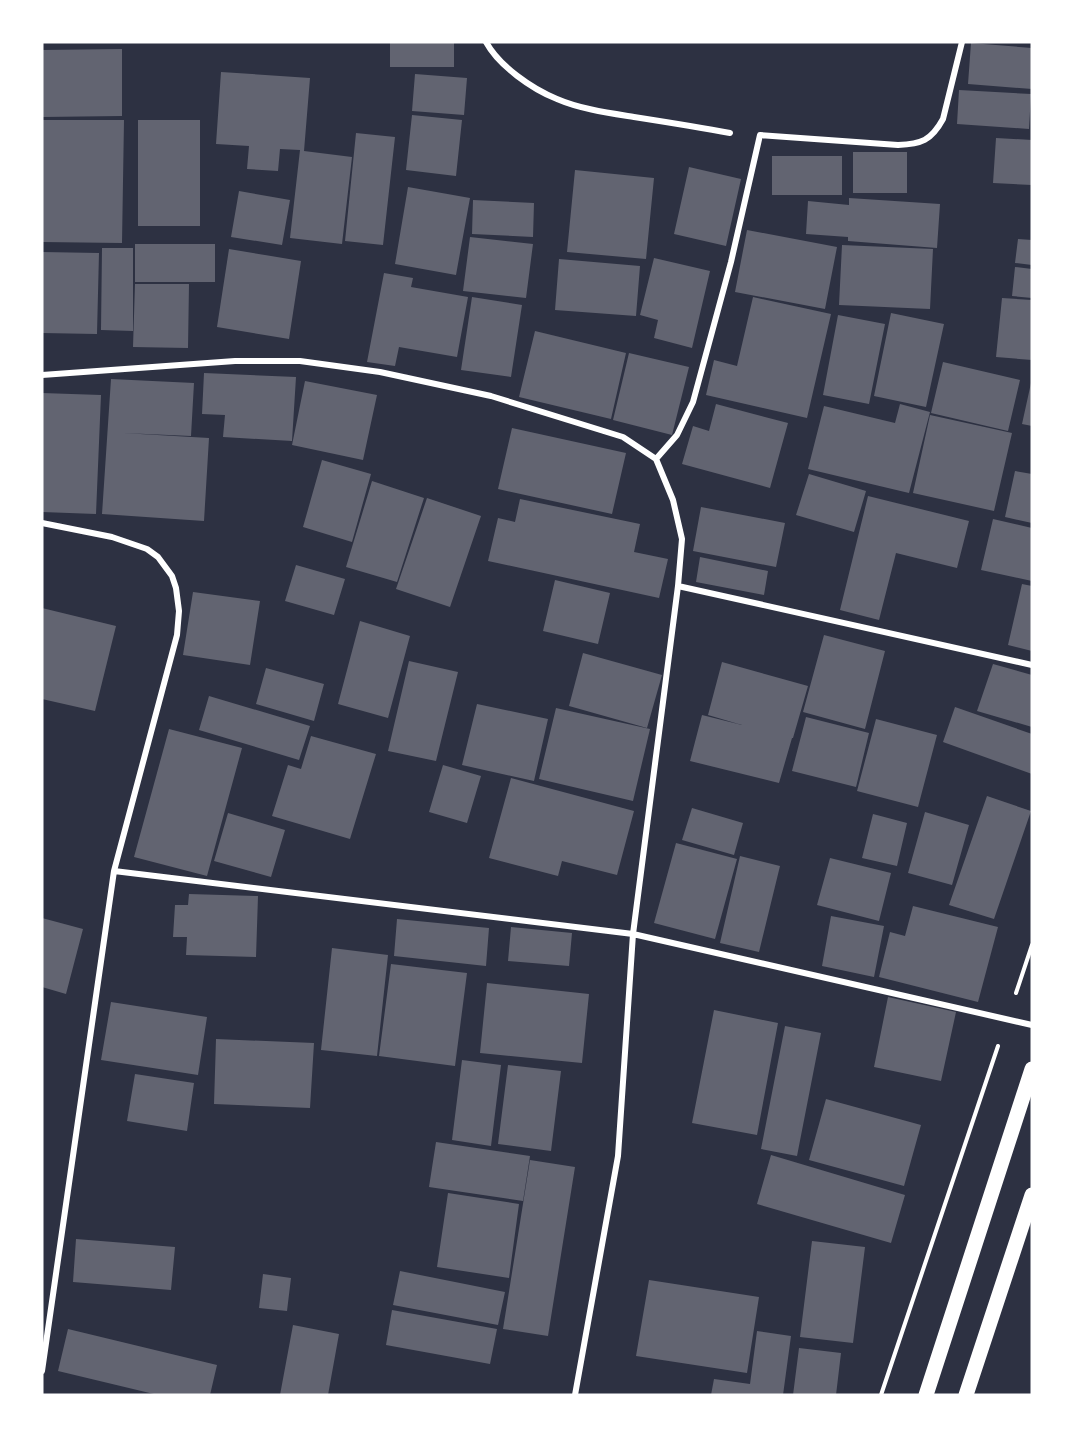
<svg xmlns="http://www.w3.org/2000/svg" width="1074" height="1437" viewBox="0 0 1074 1437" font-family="Signika,sans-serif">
  <rect width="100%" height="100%" fill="#2d3142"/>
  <path fill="#626471" d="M390,42H454V67H390Z
    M971,43L1032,48V89L968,84Z
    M122,49V116L42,117V50Z
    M221,72L310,78L304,151L352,157L342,244L290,238L300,150L280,149L278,171L247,169L249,146L216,144Z
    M415,74L467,78L464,115L412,111Z
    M959,90L1031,94L1029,129L957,124Z
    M412,115L462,120L456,176L406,170Z
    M42,120H124L122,243L42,242Z
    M138,120H200V226H138Z
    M356,133L395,137L383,245L345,241Z
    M996,138L1032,140V185L993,183Z
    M853,152H907V193H853Z
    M772,156H842V195H772Z
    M689,167L741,179L726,246L674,234Z
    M575,170L654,178L646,259L567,252Z
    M408,187L470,198L456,275L395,264Z
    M239,191L290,200L282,245L231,237Z
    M849,198L940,204L937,248L848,241V237L806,234L808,201L849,205Z
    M473,200L534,203L533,237L472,234Z
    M747,230L837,247L825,309L735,292Z
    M470,237L533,244L526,298L463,291Z
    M1018,239L1032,240V265L1015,263Z
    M135,244H215V282H135Z
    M842,245L933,249L930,309L839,305Z
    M102,248H133V331L101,330Z
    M229,249L301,261L289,339L217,327Z
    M42,252L99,253L97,334L42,333Z
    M654,258L710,271L692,348L654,338L658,320L640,315Z
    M559,259L640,266L636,316L555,310Z
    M1015,267L1032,269V298L1012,296Z
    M384,273L413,278L411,287L468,297L457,357L399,347L395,366L367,362Z
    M135,284H189L188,348L133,347Z
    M472,297L522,305L511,377L461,370Z
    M753,297L831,314L807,418L706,395L714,360L737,366Z
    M1002,298L1032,300V360L996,357Z
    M891,313L944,324L926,407L874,396Z
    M838,315L885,324L869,404L823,395Z
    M535,331L626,353L611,419L519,397Z
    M629,353L689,367L672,435L613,420Z
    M943,362L1020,380L1008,431L931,413Z
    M204,373L296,377L292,441L223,437L225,415L202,414Z
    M111,379L194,383L191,436L123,433L209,438L204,521L102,514Z
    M305,381L377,395L363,460L292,445Z
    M1031,383H1032V426L1022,424Z
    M42,393L101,395L96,514L42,512Z
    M716,404L788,423L770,488L682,464L693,426L709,431Z
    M900,404L930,412L909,493L808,469L824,406L895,423Z
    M930,415L1012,433L994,511L913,493Z
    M512,428L626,453L612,514L498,489Z
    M322,460L371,474L352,542L303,527Z
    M1015,471L1032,474V523L1005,517Z
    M809,474L866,491L854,532L796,515Z
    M372,481L424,498L397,582L346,567Z
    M868,496L969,521L957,568L896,553L879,620L840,610Z
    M427,498L481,516L450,607L396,589Z
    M520,499L640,524L634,552L668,559L659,598L488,561L498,518L515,522Z
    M701,507L785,523L776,567L693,551Z
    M993,519L1032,528V581L981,570Z
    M700,557L768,571L764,595L696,582Z
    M296,565L345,579L334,615L285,601Z
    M555,580L610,593L598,644L543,631Z
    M1022,584L1032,586V651L1008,645Z
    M193,592L260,601L250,665L183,655Z
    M42,608L116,626L95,711L42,699Z
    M360,621L410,636L388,718L338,704Z
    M824,635L885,651L865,729L803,712Z
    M583,653L662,675L647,728L569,706Z
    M409,661L458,672L436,761L388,751Z
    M722,662L808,686L793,738H792L779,783L690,761L702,715L742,725L708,715Z
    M993,664L1032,675V727L977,711Z
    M266,668L324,684L314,721L256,704Z
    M209,696L310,726L299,760L199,730Z
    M477,704L548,719L534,781L462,765Z
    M955,707L1032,734V774L943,742Z
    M556,708L650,729L633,801L539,779Z
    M806,717L869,733L856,787L792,771Z
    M876,719L937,735L918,807L857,791Z
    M169,729L242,748L207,876L134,857Z
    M311,736L376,754L350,839L272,816L288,765L301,769Z
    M443,765L481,776L467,823L429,812Z
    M511,778L634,811L617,875L562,861L558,876L489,858Z
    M987,796L1031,811L994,919L949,905Z
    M692,808L743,823L734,855L682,840Z
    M925,812L969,825L952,885L908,873Z
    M228,813L285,830L271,877L214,861Z
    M873,814L907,823L897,866L862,858Z
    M676,843L737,859L715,939L654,923Z
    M740,856L780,866L759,952L720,943Z
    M830,858L891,873L879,921L817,905Z
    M189,894L258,896L256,957L186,955L187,937H173L175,905H188Z
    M913,906L998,927L978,1002L879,977L890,932L905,936Z
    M831,916L884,926L874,977L822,966Z
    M42,918L83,929L66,994L42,987Z
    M397,919L489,928L486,966L394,956Z
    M511,927L572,933L569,966L508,961Z
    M332,948L388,955L377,1056L321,1050Z
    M391,964L467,973L455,1066L379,1056Z
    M487,983L589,994L582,1063L480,1053Z
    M888,997L956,1012L941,1081L874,1067Z
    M111,1002L207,1017L198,1075L101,1060Z
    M714,1010L778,1023L757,1135L692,1123Z
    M785,1026L821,1033L797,1156L761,1149Z
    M216,1039L314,1043L310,1108L214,1104Z
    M462,1060L501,1065L491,1146L452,1140Z
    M508,1065L561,1071L551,1151L498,1144Z
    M135,1074L194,1083L187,1131L127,1121Z
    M826,1099L921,1125L904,1186L809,1160Z
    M436,1142L530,1156L523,1201L429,1187Z
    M771,1155L905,1195L891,1243L757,1204Z
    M530,1160L575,1167L548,1336L503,1329Z
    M448,1193L519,1204L509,1278L437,1267Z
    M76,1239L175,1247L171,1290L73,1282Z
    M812,1241L865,1247L853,1343L800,1337Z
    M400,1271L505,1292L498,1325L393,1305Z
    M263,1274L291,1278L287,1311L259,1308Z
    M649,1280L759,1297L747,1373L636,1356Z
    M392,1310L497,1329L490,1364L386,1345Z
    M293,1325L339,1334L328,1395H280Z
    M68,1329L217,1365L210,1395H158L58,1371Z
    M757,1331L791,1336L783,1395H711L714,1379L750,1384Z
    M799,1348L841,1353L836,1395H793Z"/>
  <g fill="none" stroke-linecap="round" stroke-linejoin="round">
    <path stroke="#fff" stroke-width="4" d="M1016,993L1032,945
      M881,1395L998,1046"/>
    <path stroke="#fff" stroke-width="6" d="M486,42C499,66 532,89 557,99C580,109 609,113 634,117C666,122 698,127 730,133
      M42,375L235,361H300L380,372L491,396L623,437L656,459L673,500L682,539L678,586L633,934L618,1156L575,1395
      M656,459L677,435L693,402L731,262L760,135L898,145C921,144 931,141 943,119L962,42
      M42,523L112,537L147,549L158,557L172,576L176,588L179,611L177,635L114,871L42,1371
      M678,586L1032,665
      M114,871L633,934L1032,1025"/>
    <path stroke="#fff" stroke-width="15" d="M926,1395L1032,1069
      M966,1395L1032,1195"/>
  </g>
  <rect width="1074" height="1437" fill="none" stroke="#ffffff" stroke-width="87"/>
</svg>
